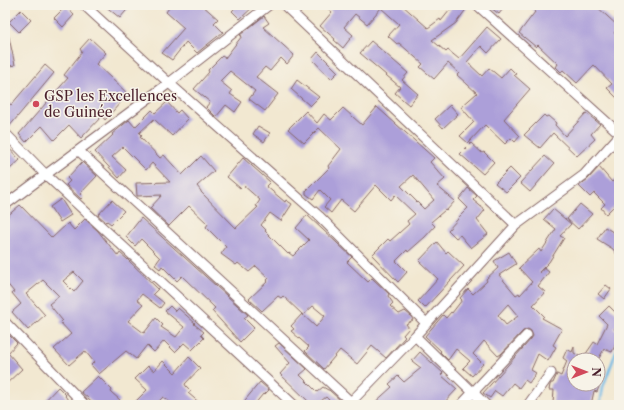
<svg xmlns="http://www.w3.org/2000/svg" width="624" height="410" viewBox="0 0 624 410" font-family="'Libre Caslon Text',serif">
  <rect width="100%" height="100%" fill="#f7f3e8"/>
  <filter id="ink" filterUnits="userSpaceOnUse"><feTurbulence type="fractalNoise" baseFrequency=".025" numOctaves="2"/><feDisplacementMap in="SourceGraphic" scale="8" xChannelSelector="R" yChannelSelector="G"/><feConvolveMatrix kernelMatrix="1 2 1 2 8 2 1 2 1" color-interpolation-filters="sRGB"/></filter>
  <filter id="wash" filterUnits="userSpaceOnUse"><feTurbulence type="fractalNoise" baseFrequency=".012" numOctaves="4" result="noise"/><feDisplacementMap in="SourceGraphic" scale="16" xChannelSelector="R" yChannelSelector="G"/><feGaussianBlur stdDeviation="0.9" result="paint"/><feColorMatrix in="noise" values="0 0 0 0 0 0 0 0 0 0 0 0 0 0 0 0 0 1.4 0 .05"/><feComposite in="paint" operator="in"/></filter>
  <g filter="url(#wash)">
    <rect width="100%" height="100%" fill="#f2e8d1"/>
    <g fill="none" stroke-linecap="round" stroke-linejoin="round">
      <path stroke="#6ebae7" stroke-width="2.5" d="M600,405L603,387L619,344"/>
    </g>
    <g id="blocks">
      <path fill="#ac9fd9" fill-rule="evenodd" d="M104,5H131L120,18Z
        M171,5H202L218,19L214,23L223,32L197,53L186,42L172,60L162,53L184,28L166,12Z
        M238,5H255L240,19L232,11Z
        M324,5H402L428,28L440,19L441,21L454,5H463L467,8L456,23L432,40L446,52L448,50L459,59L487,27L501,39L488,53L481,46L467,62L482,76L489,68L501,78L510,68L516,74L514,75L530,89L504,119L520,136L515,142L511,138L505,144L485,125L468,143L460,136L474,122L461,107L477,93L457,75L459,73L448,63L434,79L420,67L423,64L399,43L397,44L388,36L399,24L381,8L367,24L355,14L344,27L353,35L343,48L334,40L335,39L320,26L332,12Z
        M487,5H506L499,14Z
        M529,5H595L619,27L614,33L619,37V100L607,88L612,84L594,65L577,83L563,70L561,72L556,67L558,64L538,45L536,47L519,33L535,12Z
        M66,6L74,15L63,27L54,18Z
        M21,10L31,20L19,32L9,22Z
        M264,16L269,23L263,27L294,55L287,64L281,58L270,71L265,67L256,77L278,94L265,111L249,99L255,91L230,71L220,81L232,91L230,94L242,102L235,112L226,105L216,117L206,107L210,102L194,89L209,72L208,70L222,56L225,58L242,36L240,35Z
        M5,33H8L15,65L5,67Z
        M90,38L106,53L96,64L128,94L105,120L102,116L81,138L69,125L54,140L42,126L26,142L19,134L68,78L64,75L82,52L80,49Z
        M371,41L408,73L402,80L418,94L409,105L395,93L400,87L360,53Z
        M318,52L338,72L331,79L312,59Z
        M45,65L54,73L8,128L5,127V99L11,105Z
        M297,80L319,97L310,106L291,89Z
        M167,102L177,113L180,110L188,119L172,136L154,119L139,133L142,136L140,137L160,158L164,155L182,175L201,156L214,171L197,186L201,191V192L236,228L258,207L256,206L260,200L243,185L240,188L227,177L243,158L270,182L266,186L285,202L286,200L292,204L281,221L270,213L261,225L266,230L265,231L288,254L289,253L293,256L309,240L296,228L307,215L352,257L347,262L368,282L372,278L389,294L388,296L393,303L390,306L399,314L405,311L411,316L413,320L406,324L409,328L403,335L405,337L386,358L372,346L357,364L340,350L324,369L305,351L309,347L291,331L294,329L291,326L302,314L316,327L325,316L313,306L303,315L283,296L281,298L278,296L262,311L249,299L268,281L267,280L269,278L256,266L249,272L238,263L236,265L221,254L226,247L206,227L208,224L189,206L169,226L150,208L162,195L137,196L136,183L170,182L152,163L146,170L123,147L112,157L126,170L119,178L95,152L113,135L112,134L129,120L135,127L152,110L155,113Z
        M450,105L458,114L443,128L435,119Z
        M377,107L434,158L430,162L445,179L437,186L455,201L446,211L445,210L431,222L435,226L425,237L408,252L407,250L396,261L407,272L398,282L372,255L388,239L390,241L409,224L407,221L415,214L395,195L391,200L376,185L354,211L341,200L331,213L324,207L330,200L320,190L313,199L306,194V191L329,168L328,166L341,149L319,128L304,143L288,129L306,111L317,123L324,114L331,120L343,108L362,125ZM413,175L434,200L424,209L401,186Z
        M586,113L600,124L591,134L595,139L577,156L553,133L540,148L524,135L544,115L546,117L548,116L556,123L555,125L565,136Z
        M258,126L270,133L264,142L253,134Z
        M471,143L482,153L484,152L494,162L483,174L460,154Z
        M5,144L20,160L10,169L5,164Z
        M545,156L554,164L530,192L520,183Z
        M82,162L97,176L80,194L83,197L81,199L66,185L70,181L67,178Z
        M599,167L612,182L619,176V201L606,214L601,208L605,204L594,193L590,197L579,186L588,179Z
        M510,168L520,178L506,192L495,183Z
        M468,188L477,196L473,200L485,210L477,220L488,234L471,248L460,235L456,238L448,230L458,219V218L468,208L459,199Z
        M61,199L71,215L60,222L50,207Z
        M112,200L124,211L111,224L107,221L106,222L98,215Z
        M580,204L592,214L578,229L567,219Z
        M20,205L52,238L68,223L74,230L85,219L98,231L118,256L120,253L127,259L158,289L153,294L164,303L160,308L142,294L137,300L143,305L128,321L144,333L156,318L163,325L161,327L176,337L184,327L165,311L170,306L175,311L178,308L195,323L194,324L204,332L201,335L204,338L192,350L184,343L175,352L164,341L154,352L147,345L136,359L126,351L99,374L91,365L94,362L85,351L69,365L54,349L71,334L60,322L62,320L49,304L59,296L43,280L26,294L45,315L28,330L12,312L21,304L12,293L14,292L5,281V218ZM74,272L83,281L74,292L63,281Z
        M553,209L571,224L560,236L564,238L549,262L539,272L540,273L544,268L549,272L538,286L545,292L533,305L544,316L542,318L562,329L553,345L556,347L548,361L538,354L531,370L536,373L529,383L525,380L519,388L513,383L502,396L495,391L490,398L483,393L531,339L533,336L531,331L528,329L523,331L501,354L498,356L484,341L473,354L483,364L472,376L463,368L470,361L456,349L448,360L440,352L441,351L425,336L443,315L446,318L451,312L452,313L462,300L460,298L468,289L473,294L487,281L486,279L498,268L494,261L509,252L516,264L499,275L516,295L519,293L520,295L532,282L519,268L539,249L541,252L556,229L544,219ZM508,304L518,316L506,325L498,315Z
        M141,218L248,315L244,318L254,328L240,342L212,311L215,308L182,276L177,281L162,266L160,269L155,265L160,258L141,239L135,246L126,237Z
        M605,227L619,236V258L613,249L597,239Z
        M437,242L446,253L448,251L464,266L425,308L418,301L438,279L419,261Z
        M606,285L611,289L604,299L598,294Z
        M609,306L619,316V324L614,329L619,332V337L612,352L604,349L598,360H574V384H600L597,392L594,391L591,405L570,402V405H561V404L553,403L554,390H549L550,385L551,383H553L557,374L561,376L567,361L563,358L567,349L572,352L574,347V353L583,358L594,342L597,344L607,324L599,316Z
        M9,335L17,343L8,353L22,369L5,385V340Z
        M279,343L307,369L300,375L317,392L323,387L328,390H329L340,400L336,405H334L326,397L316,405H303L308,401L280,374L290,363L275,346Z
        M420,352L443,373L441,375L457,389L442,405H372L392,387L389,384L398,376L404,382L421,368L412,361Z
        M189,357L200,368L185,384L186,386L191,391L188,393L202,405H174L163,397L155,405H132L147,390L135,379L148,366L154,371L163,361L175,373Z
        M98,376L112,390L111,392L120,400L116,405H96L81,392Z
        M260,382L269,390L264,395L263,394L254,405H241Z
        M58,387L66,395L65,396L72,405H41Z"/>
    </g>
  </g>
  <g filter="url(#ink)">
    <use href="#blocks" fill-opacity="0" stroke="#856565" stroke-width="1"/>
    <g fill="none" stroke-linecap="round" stroke-linejoin="round">
      <defs>
        <path id="street" d="M84,5L169,83L319,216L426,323
          M284,5L516,225
          M477,5L619,133
          M5,133L46,175L294,405
          M79,151L351,402
          M5,205L169,83L269,5
          M5,322L85,405
          M415,336L486,405
          M348,405L415,336L516,225L584,175L619,136
          M461,405L527,335
          M528,405L551,373"/>
      </defs>
      <use href="#street" stroke="#856565" stroke-width="11"/>
      <use href="#street" stroke="#fff" stroke-width="9"/>
    </g>
  </g>
  <circle fill="#d1495b" stroke="#f7f3e8" stroke-width="1.5" cx="36" cy="104" r="4"/>
  <g text-anchor="middle" dominant-baseline="central" stroke-width="3" stroke-linejoin="round" paint-order="stroke">
    <g font-size="14" fill="#4a1f2b" stroke="#f7f3e8" text-anchor="start">
      <text x="44" y="96">GSP les Excellences<tspan x="44" dy="16">de Guinée</tspan></text>
    </g>
  </g>
  <rect width="624" height="410" fill="none" stroke="#f7f3e8" stroke-width="20"/>
  <g transform="translate(586 372) rotate(90)"><circle r="19" fill="#f7f3e8" stroke="#b29e9c"/>
  <path d="M0-3L7 15L0 10L-7 15Z" fill="#d1495b"/>
  <text y="-6" font-size="11" font-weight="bold" text-anchor="middle" fill="#4a1f2b">N</text>
  </g>
</svg>
